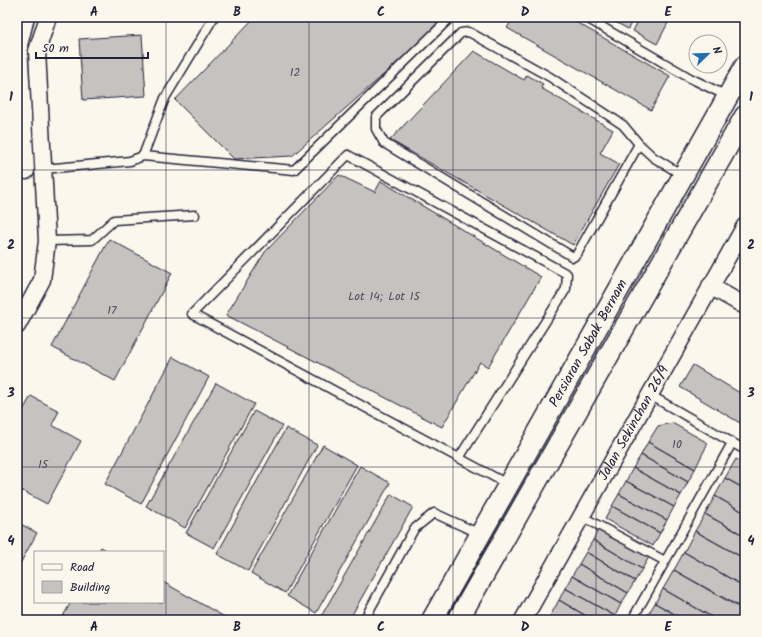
<svg xmlns="http://www.w3.org/2000/svg" width="762" height="637" viewBox="0 0 762 637" font-family="Kalam,sans-serif">
  <rect width="100%" height="100%" fill="#fbf7ec"/>
  <filter id="ink" filterUnits="userSpaceOnUse"><feTurbulence type="fractalNoise" baseFrequency=".025" numOctaves="2"/><feDisplacementMap in="SourceGraphic" scale="8" xChannelSelector="R" yChannelSelector="G"/><feConvolveMatrix kernelMatrix="1 2 1 2 8 2 1 2 1" color-interpolation-filters="sRGB"/></filter>
  <g filter="url(#ink)">
    <path fill="#c6c2c0" stroke="#22223b" d="M255,17H446L418,44L292,156L234,159L175,100Z
      M514,17H567L670,76L651,110L507,28Z
      M606,17H634L628,29Z
      M640,17H671L657,44L633,31Z
      M142,35L146,96L83,100L79,39Z
      M474,51L524,80L527,75L543,84L541,88L613,130L600,153L619,164L573,245L390,140Z
      M339,175L375,192L381,181L541,277L488,367L480,362L442,427L226,315L265,252Z
      M109,239L172,273L115,381L52,347Z
      M173,357L209,377L141,504L105,484Z
      M693,365L745,396V426L680,387Z
      M216,383L254,404L185,528L146,506Z
      M31,396L59,411L52,425L81,441L47,504L17,488V421Z
      M254,411L282,426L214,548L186,533Z
      M672,423L708,443L695,469L648,442L658,426Z
      M286,428L317,445L248,571L217,554Z
      M648,442L695,469L688,482L641,455Z
      M323,445L357,465L285,593L251,573Z
      M641,455L688,482L681,495L633,468Z
      M736,459L745,464V489L725,478Z
      M360,466L390,483L316,613L287,596Z
      M633,468L681,495L674,507L626,481Z
      M725,478L745,489V513L715,496Z
      M626,481L674,507L667,520L619,494Z
      M391,494L413,507L349,620H319Z
      M619,494L667,520L660,533L612,506Z
      M715,496L745,513V536L705,514Z
      M612,506L660,533L653,546L605,519Z
      M705,514L745,536V559L695,531Z
      M17,522L37,533L17,569Z
      M599,528L649,557L642,569L593,540Z
      M695,531L745,559V587L684,552Z
      M593,540L642,569L635,581L586,552Z
      M101,547L110,552H98Z
      M586,552L635,581L628,593L579,564Z
      M684,552L745,587V602L742,608L674,570Z
      M579,564L628,593L621,604L572,576Z
      M674,570L745,611L740,620H717L663,589Z
      M572,576L621,604L615,616L565,588Z
      M163,582L230,620H61L71,602H163Z
      M565,588L615,616L613,620H593L559,600Z
      M663,589L717,620H685L655,603Z
      M559,600L593,620H548Z
      M655,603L685,620H649L646,618Z"/>
    <g fill="none" stroke-linecap="round" stroke-linejoin="round">
      <defs>
        <path id="service" d="M585,17L690,78L727,96
          M639,144L577,254L573,257L384,143L376,129V117L461,33L469,32L550,77L623,125L639,144L653,157L684,176
          M143,156L294,170L451,17
          M44,169L130,161L143,156L165,98L214,17
          M47,241L92,240L114,220L195,215
          M650,395L745,450
          M459,458L566,289L567,274L348,155L192,314L509,485
          M581,516L665,561
          M364,620L414,529L434,513L480,534
          M632,620L732,443"/>
        <g id="minor">
          <path d="M26,171L19,45L26,17"/>
          <path d="M710,286L745,306"/>
          <path d="M17,326L42,280L47,241L37,51L48,17"/>
          <path id="s1" d="M523,620L745,226"/>
        </g>
        <g id="tertiary">
          <path id="s2" d="M432,620L745,66"/>
          <path d="M458,620L745,116"/>
        </g>
      </defs>
      <use href="#service" stroke="#22223b" stroke-width="11"/>
      <use href="#minor" stroke="#22223b" stroke-width="19"/>
      <use href="#tertiary" stroke="#22223b" stroke-width="23"/>
      <use href="#service" stroke="#fbf7ec" stroke-width="8"/>
      <use href="#minor" stroke="#fbf7ec" stroke-width="16"/>
      <use href="#tertiary" stroke="#fbf7ec" stroke-width="20"/>
    </g>
  </g>
  <path fill="none" stroke="#22223b" stroke-width="1" stroke-opacity="0.55" d="M166,17V620M309,17V620M453,17V620M596,17V620M17,170H745M17,318H745M17,467H745"/>
  <g text-anchor="middle" dominant-baseline="central" stroke-width="3" stroke-linejoin="round" paint-order="stroke">
    <g font-size="12" fill="#4b4a5c">
      <text x="295" y="72">12</text>
      <text x="384" y="296">Lot 14; Lot 15</text>
      <text x="112" y="310">17</text>
      <text x="677" y="444">10</text>
      <text x="43" y="464">15</text>
    </g>
    <g font-size="14" fill="#22223b" stroke="#fbf7ec">
      <text stroke="none"><textPath href="#s2" startOffset="318">Persiaran Sabak Bernam</textPath></text>
      <text stroke="none"><textPath href="#s1" startOffset="226">Jalan Sekinchan 26/9</textPath></text>
    </g>
  </g>
  <rect width="762" height="637" fill="none" stroke="#fbf7ec" stroke-width="44"/>
  <rect x="34" y="551" width="130" height="52" fill="#fbf7ec" stroke="#a4a2a5"/>
  <rect x="42" y="564" width="20" height="6" fill="#fbf7ec" stroke="#a4a2a5"/>
  <text x="70" y="571" font-size="12" fill="#22223b">Road</text>
  <rect x="42" y="581" width="20" height="12" fill="#c6c2c0" stroke="#a4a2a5"/>
  <text x="70" y="591" font-size="12" fill="#22223b">Building</text>
  <g transform="translate(708 54) rotate(67)"><circle r="19" fill="#fbf7ec" stroke="#a4a2a5"/>
  <path d="M0-3L7 15L0 10L-7 15Z" fill="#1f6fb2"/>
  <text y="-6" font-size="11" font-weight="bold" text-anchor="middle" fill="#22223b">N</text>
  </g>
  <path d="M36 52v6h112v-6" fill="none" stroke="#22223b" stroke-width="2"/>
  <text x="42" y="52" font-size="12" fill="#22223b" stroke="#fbf7ec" stroke-width="3" paint-order="stroke">50 m</text>
  <rect x="22" y="22" width="718" height="593" fill="none" stroke="#22223b" stroke-width="1.5"/>
  <g font-size="13" text-anchor="middle" font-weight="bold" fill="#22223b">
    <text x="94" y="16">A</text>
    <text x="237" y="16">B</text>
    <text x="381" y="16">C</text>
    <text x="525" y="16">D</text>
    <text x="668" y="16">E</text>
    <text x="11" y="101">1</text>
    <text x="751" y="101">1</text>
    <text x="11" y="249">2</text>
    <text x="751" y="249">2</text>
    <text x="11" y="397">3</text>
    <text x="751" y="397">3</text>
    <text x="11" y="545">4</text>
    <text x="751" y="545">4</text>
    <text x="94" y="631">A</text>
    <text x="237" y="631">B</text>
    <text x="381" y="631">C</text>
    <text x="525" y="631">D</text>
    <text x="668" y="631">E</text>
  </g>
</svg>
